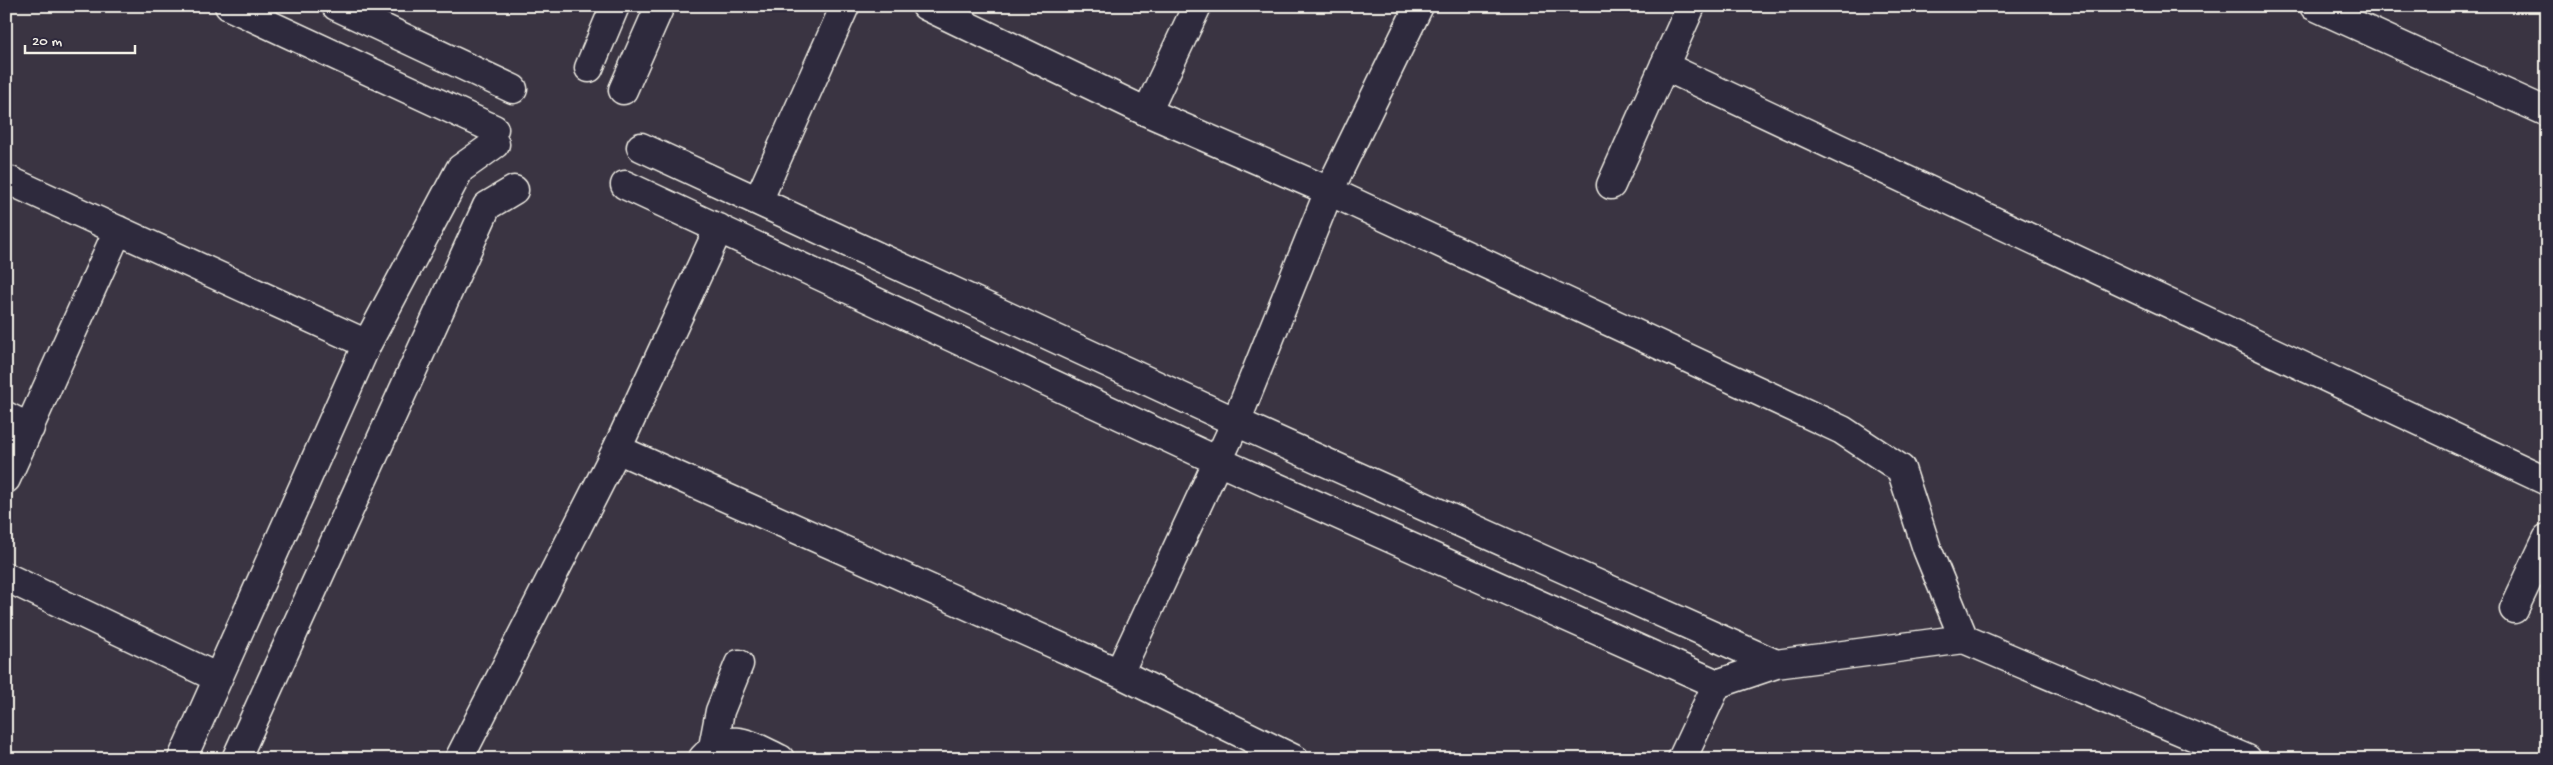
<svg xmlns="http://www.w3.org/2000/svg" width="2553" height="765" viewBox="0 0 2553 765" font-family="'Gochi Hand',sans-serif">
  <rect width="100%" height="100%" fill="#3a3442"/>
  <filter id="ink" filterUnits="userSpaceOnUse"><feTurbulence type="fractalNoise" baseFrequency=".02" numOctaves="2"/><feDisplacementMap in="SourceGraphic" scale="10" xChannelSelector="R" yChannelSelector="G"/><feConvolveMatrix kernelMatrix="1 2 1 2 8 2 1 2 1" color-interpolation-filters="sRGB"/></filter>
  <g filter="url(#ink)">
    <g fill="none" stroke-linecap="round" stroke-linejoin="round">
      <defs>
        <path id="street" d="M229,6L494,129
          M336,6L513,89
          M926,6L1147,112L1329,191L1842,430L1901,469L1927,549L1964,639
          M2314,6L2547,112
          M1664,66L2547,481
          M589,68L615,6
          M623,90L660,6
          M1147,112L1197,6
          M641,147L1236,422L1776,664
          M6,179L367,344
          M625,185L1218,461L1717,684L1776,664L1964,639L2247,759
          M1611,185L1691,6
          M758,201L845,6
          M6,416L30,428
          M617,449L1119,673L1294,759
          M6,479L118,230
          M6,577L218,678
          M2514,609L2547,539
          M1119,673L1236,422L1329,191L1419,6
          M713,747L720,711L739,664
          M703,758C730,729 750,745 780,759
          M182,759L367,344L460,169L495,144
          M236,759L487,206L514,190
          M459,759L617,449L719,228
          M1682,759L1717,684"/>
      </defs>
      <use href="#street" stroke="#f4f1e8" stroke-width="31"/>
      <use href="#street" stroke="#2f2a3d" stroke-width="28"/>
    </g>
  </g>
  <rect width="2553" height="765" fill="none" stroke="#2f2a3d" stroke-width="25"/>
  <rect x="12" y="12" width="2528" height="740" fill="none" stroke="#f4f1e8" stroke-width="2" filter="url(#ink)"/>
  <path d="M25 45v8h110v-8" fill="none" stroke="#f4f1e8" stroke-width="2.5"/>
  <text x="32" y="45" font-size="15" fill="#f4f1e8" stroke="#2f2a3d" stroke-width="4" paint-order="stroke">20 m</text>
</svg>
